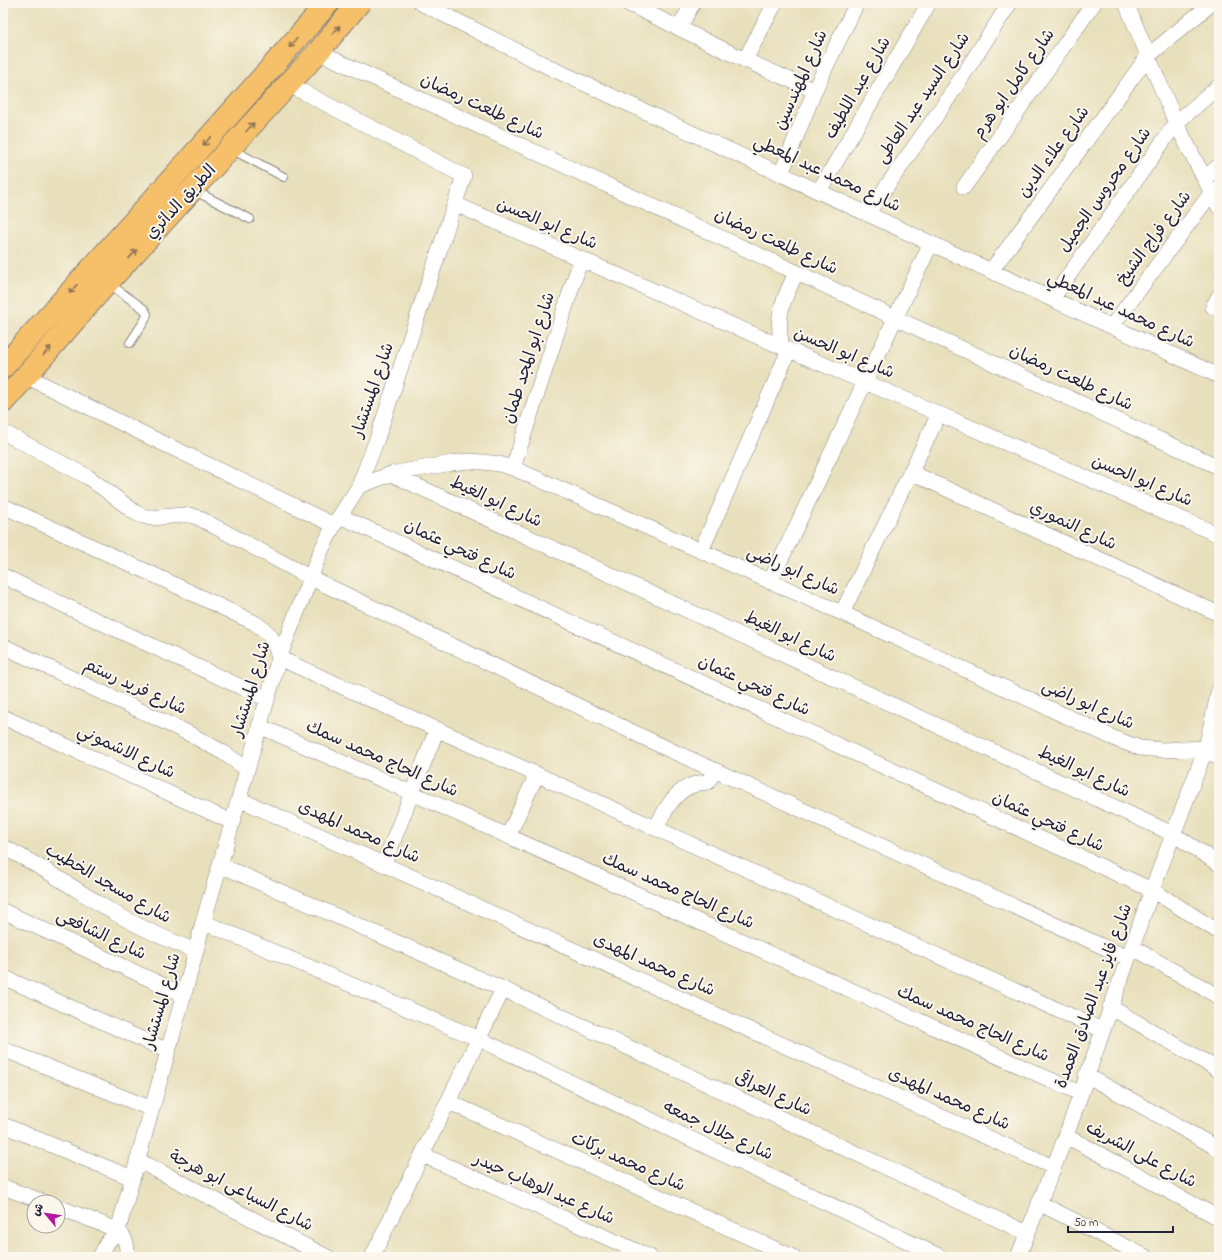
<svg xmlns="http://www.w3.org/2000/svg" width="1222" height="1260" viewBox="0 0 1222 1260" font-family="'Indie Flower','Playpen Sans Arabic',sans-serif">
  <rect width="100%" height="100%" fill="#fbf7ec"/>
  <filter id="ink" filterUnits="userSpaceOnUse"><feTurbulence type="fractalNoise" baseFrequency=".025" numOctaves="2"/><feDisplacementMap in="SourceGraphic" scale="8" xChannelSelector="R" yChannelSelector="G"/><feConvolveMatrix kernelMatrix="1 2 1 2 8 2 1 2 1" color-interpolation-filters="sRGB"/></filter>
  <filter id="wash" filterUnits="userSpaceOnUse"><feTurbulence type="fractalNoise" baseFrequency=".012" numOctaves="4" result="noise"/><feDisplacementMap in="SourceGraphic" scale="16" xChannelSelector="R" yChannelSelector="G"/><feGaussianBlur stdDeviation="0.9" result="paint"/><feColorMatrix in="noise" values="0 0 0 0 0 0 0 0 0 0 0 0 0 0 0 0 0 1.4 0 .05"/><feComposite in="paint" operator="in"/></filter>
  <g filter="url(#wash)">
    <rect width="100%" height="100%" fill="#e8e0bc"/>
  </g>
  <g filter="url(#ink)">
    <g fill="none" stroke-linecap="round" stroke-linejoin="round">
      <defs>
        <path id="lane" d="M231,149L284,177
          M193,190L250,219
          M108,283L144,309L147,314L145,320L130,343"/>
        <path id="street" d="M421,3L555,70L1219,376
          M627,3L745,60L815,91
          M1126,3L1176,123L1219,207
          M679,28L693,3
          M318,52L1219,467
          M745,60L775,3
          M781,174L817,85L857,3
          M1205,178L1219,166
          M964,187L1094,3
          M819,191L929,3
          M455,204L789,350L865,382L1219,535
          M867,214L943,106L1010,3
          M991,271L1148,56L1212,3
          M1052,299L1176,123L1219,86
          M1213,307L1219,296
          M1112,326L1212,192
          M782,347C775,314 783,301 796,273
          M26,376L154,439L334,525
          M3,432L88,477L136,513L143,516L151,518L182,515H190L199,518L311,578L670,750L1128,958
          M513,468L581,259
          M910,472L1219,614
          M391,474L1173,834L1219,864
          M359,486L391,474L452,463L467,461L483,462L499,464L513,468L842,613L1118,740L1140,748L1163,750L1206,748L1219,740
          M3,506L152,574L255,623C272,635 273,637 279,658L1102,1030
          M340,516L1152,890L1219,932
          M701,551L789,350
          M3,576L70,608L267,699
          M770,582L931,243
          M842,613L939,414
          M3,646L188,733L224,753L247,769
          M3,717L232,822
          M259,726L412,793L1080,1093
          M1206,748L1219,758
          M239,799L1053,1167
          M656,828C667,805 679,783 708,782L715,770
          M508,836L537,774
          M3,847C40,865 73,888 108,909C136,926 166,939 196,951
          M384,864L437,729
          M220,865L503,989L1027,1233
          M3,911L184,995
          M203,922L479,1039L941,1257
          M1132,947L1219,997
          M3,977L168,1051
          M1110,1007L1219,1070
          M3,1049L152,1109
          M1086,1075L1219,1149
          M449,1102L793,1257
          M3,1125L132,1178
          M1066,1136L1219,1218
          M423,1155L650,1257
          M137,1160L327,1257
          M3,1187L44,1202
          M1039,1203L1146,1257
          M58,1207L118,1230C125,1238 128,1245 127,1257
          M100,1257L107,1243L118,1230L196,951L203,922L220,865L279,658L320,553L334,525L359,486L377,439L464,176L288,84
          M372,1257L503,989
          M1018,1257L1066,1136L1152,890L1206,748L1219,690"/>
        <path id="highway" d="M3,367L223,122L328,3
          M3,402L107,283L318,52L359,3"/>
      </defs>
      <use href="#lane" stroke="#85817c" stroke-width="10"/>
      <use href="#street" stroke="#85817c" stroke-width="16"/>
      <use href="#highway" stroke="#85817c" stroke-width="24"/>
      <use href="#lane" stroke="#fff" stroke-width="8"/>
      <use href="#street" stroke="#fff" stroke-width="15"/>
      <use href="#highway" stroke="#f6c06b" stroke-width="22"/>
    </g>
    <defs><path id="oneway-shaft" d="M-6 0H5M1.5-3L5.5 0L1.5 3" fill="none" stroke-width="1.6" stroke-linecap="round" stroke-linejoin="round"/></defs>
    <g stroke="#8c7153">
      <use href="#oneway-shaft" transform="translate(336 30) rotate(-50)"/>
      <use href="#oneway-shaft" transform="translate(293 43) rotate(131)"/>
      <use href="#oneway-shaft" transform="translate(250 127) rotate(-48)"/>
      <use href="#oneway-shaft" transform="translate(207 141) rotate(132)"/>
      <use href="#oneway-shaft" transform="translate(133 254) rotate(-47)"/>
      <use href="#oneway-shaft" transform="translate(73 289) rotate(132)"/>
      <use href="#oneway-shaft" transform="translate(47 351) rotate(-49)"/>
    </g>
  </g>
  <g text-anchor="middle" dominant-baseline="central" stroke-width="4" stroke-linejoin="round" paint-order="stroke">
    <g font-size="17" fill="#22223b" stroke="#fbf7ec">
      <text transform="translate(801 80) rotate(-66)">شارع المهندسين</text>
      <text transform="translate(1014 84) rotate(-55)">شارع كامل ابو هرم</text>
      <text transform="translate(858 88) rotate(-60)">شارع عبد اللطيف</text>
      <text transform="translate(923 98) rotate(-56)">شارع السيد عبد العاطى</text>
      <text transform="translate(482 107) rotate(25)">شارع طلعت رمضان</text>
      <text transform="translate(1054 152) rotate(-54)">شارع علاء الدين</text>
      <text transform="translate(827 174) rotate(25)">شارع محمد عبد المعطي</text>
      <text transform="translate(1105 190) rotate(-55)">شارع محروس الجميل</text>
      <text transform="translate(181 202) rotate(-47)">الطريق الدائري</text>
      <text transform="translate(547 224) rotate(23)">شارع ابو الحسن</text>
      <text transform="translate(1154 238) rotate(-53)">شارع فراج الشيخ</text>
      <text transform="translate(776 242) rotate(25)">شارع طلعت رمضان</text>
      <text transform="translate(1121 310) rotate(25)">شارع محمد عبد المعطي</text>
      <text transform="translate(844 353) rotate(23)">شارع ابو الحسن</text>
      <text transform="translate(529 358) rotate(-72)">شارع ابو المجد طمان</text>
      <text transform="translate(1071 378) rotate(25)">شارع طلعت رمضان</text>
      <text transform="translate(373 390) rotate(-71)">شارع المستشار</text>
      <text transform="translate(1142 481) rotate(23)">شارع ابو الحسن</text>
      <text transform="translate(496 502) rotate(25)">شارع ابو الغيط</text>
      <text transform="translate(1073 526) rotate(25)">شارع النموري</text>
      <text transform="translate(460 550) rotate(25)">شارع فتحي عثمان</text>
      <text transform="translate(793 571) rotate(24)">شارع ابو راضى</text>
      <text transform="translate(790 637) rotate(25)">شارع ابو الغيط</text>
      <text transform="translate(754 686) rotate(25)">شارع فتحي عثمان</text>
      <text transform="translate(135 687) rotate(25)">شارع فريد رستم</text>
      <text transform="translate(251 689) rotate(-73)">شارع المستشار</text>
      <text transform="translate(1088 705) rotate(24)">شارع ابو راضى</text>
      <text transform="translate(126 752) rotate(25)">شارع الاشموني</text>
      <text transform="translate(382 759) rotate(24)">شارع الحاج محمد سمك</text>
      <text transform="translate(1084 772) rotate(25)">شارع ابو الغيط</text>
      <text transform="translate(1048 822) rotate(25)">شارع فتحي عثمان</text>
      <text transform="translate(359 832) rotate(24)">شارع محمد المهدى</text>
      <text transform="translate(108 884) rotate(30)">شارع مسجد الخطيب</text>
      <text transform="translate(678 891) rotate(24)">شارع الحاج محمد سمك</text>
      <text transform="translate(101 935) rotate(25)">شارع الشافعى</text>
      <text transform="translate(654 965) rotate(24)">شارع محمد المهدى</text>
      <text transform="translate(1094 996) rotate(-70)">شارع فايز عبد الصادق العمدة</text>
      <text transform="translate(162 1001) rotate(-74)">شارع المستشار</text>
      <text transform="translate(973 1024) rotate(24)">شارع الحاج محمد سمك</text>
      <text transform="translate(773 1094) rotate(25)">شارع العراقى</text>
      <text transform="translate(949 1099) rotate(24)">شارع محمد المهدى</text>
      <text transform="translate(718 1131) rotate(25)">شارع جلال جمعه</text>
      <text transform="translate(1141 1155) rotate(28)">شارع على الشريف</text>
      <text transform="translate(628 1162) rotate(24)">شارع محمد بركات</text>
      <text transform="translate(544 1189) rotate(24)">شارع عبد الوهاب حيدر</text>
      <text transform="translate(241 1191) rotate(27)">شارع السباعى ابو هرجة</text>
    </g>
  </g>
  <rect width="1222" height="1260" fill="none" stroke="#fbf7ec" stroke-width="16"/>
  <g transform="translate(46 1214) rotate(299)"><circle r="19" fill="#fbf7ec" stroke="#a4a2a5"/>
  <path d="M0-3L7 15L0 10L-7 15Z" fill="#b5179e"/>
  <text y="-6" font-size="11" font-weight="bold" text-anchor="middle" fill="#22223b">ش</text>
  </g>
  <path d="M1068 1226v6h105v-6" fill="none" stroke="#22223b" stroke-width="2"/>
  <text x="1074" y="1226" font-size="12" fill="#22223b" stroke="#fbf7ec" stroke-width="3" paint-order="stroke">50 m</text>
</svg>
